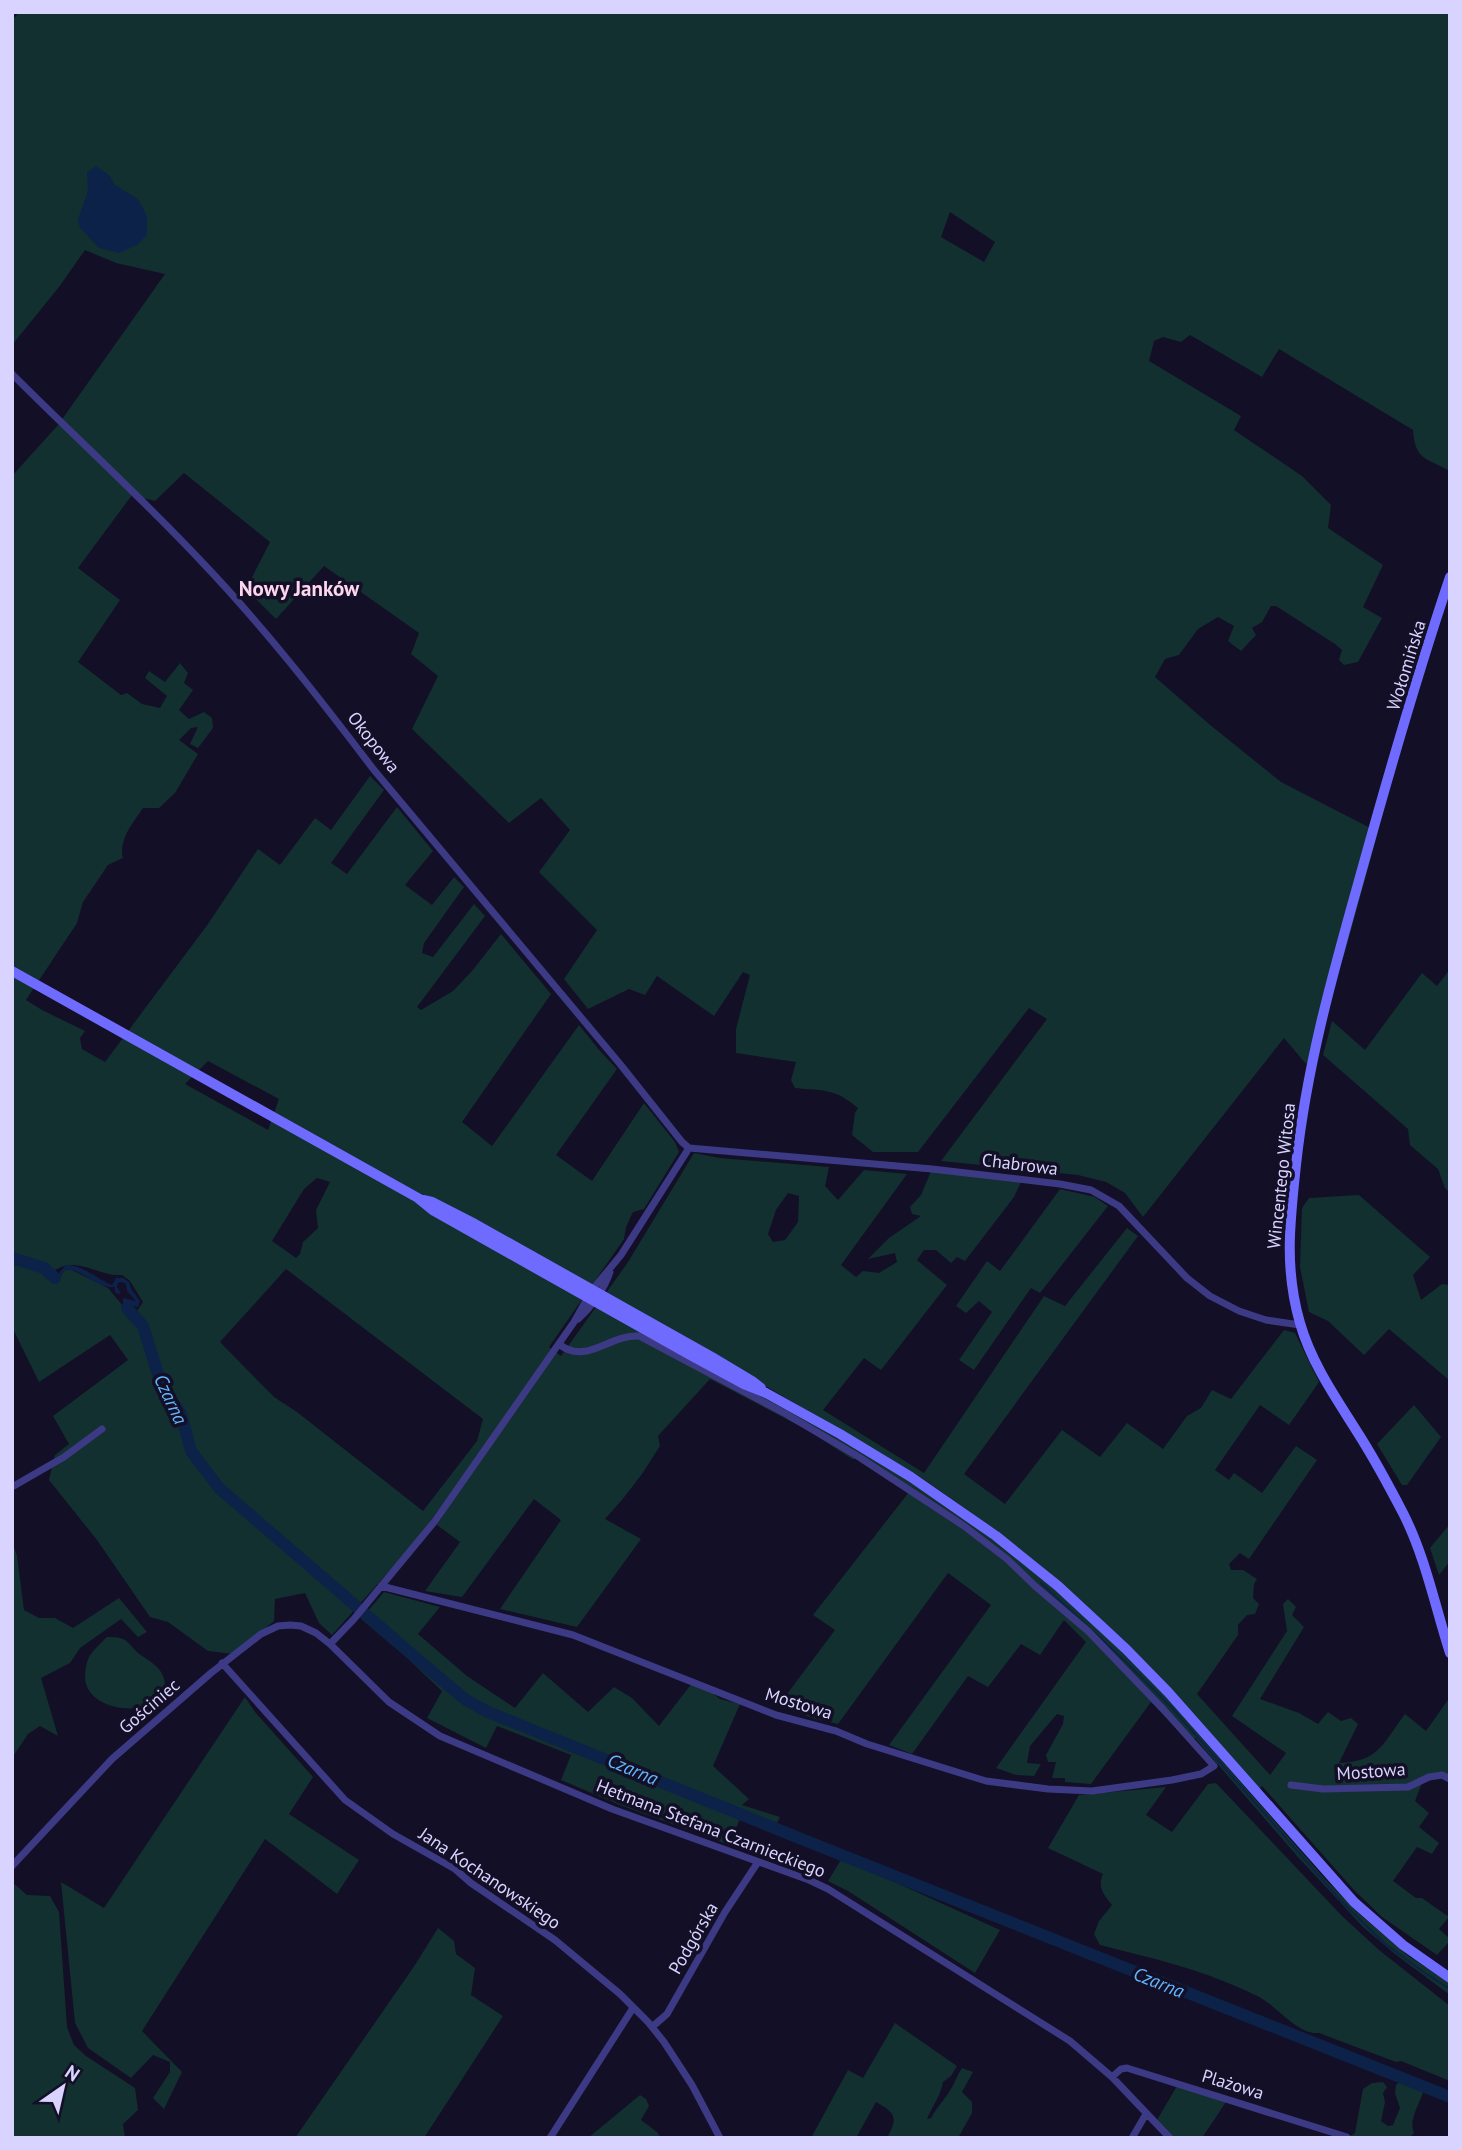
<svg xmlns="http://www.w3.org/2000/svg" width="1462" height="2150" viewBox="0 0 1462 2150" font-family="'PT Sans',sans-serif">
  <rect width="100%" height="100%" fill="#130f26"/>
  <path fill="#12302f" fill-rule="evenodd" d="M20,12H1450V471C1426,458 1415,460 1413,430L1279,349L1262,377L1190,335L1181,342L1163,337L1154,341L1149,361L1241,416L1234,430L1302,476L1331,505L1328,528L1383,565L1363,607L1382,618L1358,662L1344,665L1339,660L1342,650L1335,644L1276,606H1271L1262,622L1252,628L1256,635L1241,651L1228,641L1234,626L1218,617L1198,629L1179,655L1165,659L1155,677L1209,724L1281,782L1378,832L1345,952L1323,1016L1313,1051L1306,1064L1284,1038L1143,1217L1125,1193L1106,1182L1078,1175L941,1161L1047,1019L1029,1008L918,1152H873L852,1135L855,1113L858,1108C834,1088 825,1091 795,1088L791,1080L796,1062L736,1053V1029L750,975L743,972L714,1016L657,976L645,995L629,989L588,1009L564,979L597,930L539,872L570,830L541,798L509,823L412,729L438,676L411,654L419,633L324,566L276,619L246,589L270,542L184,473L155,501L132,495L78,568L120,600L78,662L121,695L127,693L142,704L160,708L167,696L145,678L149,671L165,682L180,663L188,673L184,683L193,690L179,710L189,719L204,712L212,718L213,728L198,748L190,744L198,727L191,728L179,740L198,754L175,793L159,808H143C133,823 118,840 123,858L108,865L83,902L77,923L26,1000L42,1010L85,1031L80,1038L82,1049L105,1062L208,924L258,849L280,865L315,818L331,830L370,776L384,790L331,863L347,874L397,807L433,851L405,885L432,905L454,877L464,887L424,943L422,953L433,957L474,904L485,916L417,1007L421,1010L453,991L472,971L501,934L551,994L462,1122L492,1146L579,1025L600,1051L617,1069L556,1155L592,1181L644,1103L675,1142L679,1152L644,1209L633,1212L626,1227L624,1239L549,1347L561,1356L628,1262L694,1153L720,1158L829,1167L825,1186L838,1200L864,1170L907,1174L841,1265L856,1277L863,1271L879,1273L897,1262L895,1253L868,1259L889,1238L921,1216L912,1214L910,1207L921,1195L932,1169L1022,1180L1014,1197L965,1261L957,1257L951,1263L936,1250H924L917,1260L947,1285L881,1370L864,1358L823,1410L924,1473L1044,1296L1065,1306L1127,1228L1138,1236L964,1474L1005,1504L1062,1430L1100,1457L1127,1423L1163,1449L1187,1416L1201,1408L1212,1390L1231,1399L1284,1330L1295,1333L1319,1382L1289,1425L1260,1405L1215,1470L1229,1480L1234,1473L1262,1493L1296,1446L1317,1460L1249,1559L1240,1553L1229,1564L1231,1570H1243L1257,1579L1254,1584L1253,1598L1259,1604L1255,1614L1247,1615L1238,1625V1635L1197,1694L1270,1775L1286,1753L1232,1716L1287,1631L1283,1604L1288,1599L1296,1607L1292,1615L1304,1627L1260,1699L1299,1713L1318,1724L1328,1712L1341,1721L1351,1718L1358,1724L1339,1763C1379,1762 1383,1743 1405,1714L1426,1731L1450,1697V1784L1441,1777L1425,1775L1415,1801L1429,1813L1419,1827L1439,1843L1432,1854L1417,1847L1393,1881L1416,1898H1422L1449,1917L1439,1929L1450,1939V1941L1437,1955L1382,1917L1354,1890L1262,1786L1259,1789L1156,1673L1122,1638L1026,1555L969,1511L922,1478L706,1351L774,1402L856,1449L918,1487L982,1530L1083,1613L1146,1674L1325,1879L1357,1912L1407,1955L1450,1983V1995L1395,1954L1363,1927L1298,1857L1195,1738L1188,1741L1151,1702L1091,1784L1065,1782V1778H1052L1056,1762H1048L1046,1755L1063,1724L1064,1716L1057,1714L1030,1746L1027,1763L1041,1764L1034,1776L1016,1775L996,1768L1086,1642L1064,1620L1040,1655L1021,1644L988,1687L968,1676L912,1754L889,1745L991,1605L948,1573L838,1724L815,1719L778,1706L835,1630L813,1615L909,1492L858,1459H852L809,1431L710,1379L658,1436L660,1446L642,1474L622,1500L605,1519L641,1539L577,1627L500,1609L561,1520L534,1499L462,1597L425,1591L460,1542L437,1525L450,1505L445,1501L416,1541L332,1635L319,1623L305,1593L275,1599L274,1621L234,1654L208,1651L168,1622L150,1617L97,1540L49,1480L55,1455L69,1444L53,1416L128,1360L110,1335L39,1382L12,1327V476L58,425L165,274L116,263L85,250L59,287L12,345V20ZM950,212L995,242L984,262L941,237ZM208,1061L279,1099L268,1130L185,1084ZM317,1178L330,1182L316,1210L318,1228L303,1242L300,1254L296,1258L272,1241L304,1189ZM788,1193L799,1196L798,1222L785,1240L773,1242L768,1234L776,1210ZM47,1264L52,1272C77,1254 97,1277 122,1275L130,1281L143,1302L137,1311L123,1306L108,1288L72,1270H65L59,1278L52,1279L44,1268ZM286,1269L483,1419L477,1441L423,1511L297,1412L274,1397L220,1342Z
    M1450,969V1193L1445,1188L1438,1169L1410,1145L1408,1129L1323,1055L1332,1021L1365,1050L1422,973L1437,986Z
    M1060,1189L1095,1197L1108,1206L1040,1293L1031,1288L974,1370L959,1360L992,1312L979,1301L966,1313L956,1306L987,1261L1000,1271Z
    M1359,1195L1430,1257L1413,1275L1421,1300L1442,1284L1450,1285V1381L1389,1329L1364,1355L1328,1321L1309,1312L1300,1267L1302,1208L1309,1198Z
    M1414,1405L1441,1437L1407,1485H1402L1377,1444Z
    M1450,1524V1561L1439,1575L1430,1548Z
    M12,1541L17,1556L24,1610L39,1618H55L73,1628L119,1598L147,1632L138,1637L121,1619L80,1648L70,1663L41,1678L58,1736L40,1726L28,1734L12,1758Z
    M384,1592L440,1607L418,1634L467,1676L515,1708L543,1673L588,1712L614,1687L632,1698L659,1726L692,1683L707,1689L720,1699L740,1704L713,1766L749,1799L742,1805L780,1817L775,1827L575,1745L574,1749L741,1816L737,1826L724,1843L620,1805L561,1780L571,1755L497,1726L486,1748L427,1718L442,1691L406,1657L361,1619Z
    M107,1637C127,1637 125,1640 138,1653C142,1656 147,1659 151,1662C159,1668 164,1674 165,1684C166,1719 87,1716 85,1678C85,1671 86,1663 89,1657C93,1650 101,1643 107,1637Z
    M245,1697L255,1712L313,1777L289,1814L359,1860L337,1894L265,1839L142,2031L182,2072L164,2109L153,2098L170,2072V2062L153,2055L131,2078L88,2048L75,2023L61,1882L104,1908Z
    M1216,1783L1342,1916L1379,1950L1450,2006V2081L1401,2061L1396,2062L1319,2033C1299,2035 1280,2010 1264,2000C1257,1995 1248,1992 1240,1988C1196,1968 1147,1957 1100,1945L1094,1934L1099,1921L1112,1905C1104,1895 1097,1887 1103,1874L1048,1848L1079,1795L1166,1787L1146,1815L1172,1832L1208,1784Z
    M842,1858L1000,1930L975,1973L848,1891L828,1881Z
    M12,1882L27,1895L50,1896L59,1912L67,2027L74,2045L86,2056L135,2088L138,2110L123,2124L125,2138H12Z
    M438,1928L454,1941L456,1954L475,1968L471,1995L503,2016L424,2138H295L415,1965Z
    M895,2023L957,2066L951,2076L943,2082C941,2095 932,2107 927,2119L931,2118C937,2107 945,2099 951,2089C955,2083 957,2075 962,2068L973,2072L962,2092L972,2102V2113L958,2138H887C898,2118 896,2113 876,2102L856,2138H811L848,2070L863,2078Z
    M1401,2080L1424,2090C1420,2103 1408,2120 1414,2133L1409,2138H1347L1355,2133L1363,2089L1372,2083L1383,2082L1387,2087L1383,2093L1385,2102L1381,2121L1388,2126L1393,2125L1400,2108L1395,2093L1396,2085Z
    M1177,2086L1226,2102L1202,2138H1173L1157,2120Z
    M640,2095L646,2099L649,2106L641,2120L657,2132L661,2138H588Z"/>
  <path fill="#0c2248" d="M96,166L109,175L115,185L138,199L147,216V235L137,245L119,253L99,248L80,228L78,219L88,191L87,172Z
    M66,1265C80,1264 98,1279 112,1285L116,1278H123L129,1282L131,1289L140,1301L138,1307L130,1306L136,1320L123,1308V1298L136,1301L127,1291L126,1284L122,1282L118,1283L117,1287L121,1293L118,1294L115,1292V1287C96,1289 83,1268 65,1270L56,1280L48,1276L44,1268L54,1275L59,1273Z"/>
  <g fill="none" stroke-linecap="round" stroke-linejoin="round">
    <path stroke="#0c2248" stroke-width="2" d="M1041,1583L1126,1662L1171,1707L1341,1901L1384,1943L1425,1973L1450,1989"/>
    <path stroke="#0c2248" stroke-width="12" d="M12,1258L44,1268L55,1278
      M127,1308L143,1326L161,1384L181,1414L191,1451L219,1488L436,1675L466,1700L488,1712L804,1840L1450,2097"/>
    <path stroke="#3d3a85" stroke-width="7" d="M12,374C75,437 141,497 201,561C264,627 320,699 374,770L620,1064L682,1142L689,1148
      M689,1148L932,1169L1060,1184L1091,1190L1119,1206L1187,1278L1210,1296L1239,1311L1266,1320L1300,1325
      M578,1319C591,1308 605,1288 610,1272
      M12,1487L64,1457L102,1429
      M381,1586L573,1635L776,1715L836,1731L867,1744L986,1781L1048,1789L1092,1791L1172,1780L1201,1774L1214,1766L1163,1709L1088,1631L1035,1586L1007,1559L964,1526L859,1457L786,1414L639,1336C610,1334 585,1366 559,1344
      M330,1644L354,1619L435,1521L574,1322L592,1290L621,1255L689,1148
      M222,1663L345,1800L393,1834L455,1869L471,1883L555,1940L620,1994L648,2022L664,2042L692,2085L720,2138
      M1291,1785L1323,1789L1408,1787L1429,1777L1442,1775L1450,1779
      M12,1866L112,1759L211,1673L261,1634L278,1626L290,1625L301,1626L316,1633L330,1644L389,1702L440,1736L612,1809L809,1880L828,1889L1070,2041L1112,2077L1170,2138
      M652,2027L667,2014L725,1912L758,1862
      M1112,2077L1121,2069L1127,2068L1347,2137
      M550,2138L633,2008
      M1132,2138L1146,2114"/>
    <path stroke="#6f6bff" stroke-width="10" d="M1450,577C1418,672 1390,769 1363,866C1335,966 1307,1062 1296,1165C1290,1221 1284,1268 1300,1323C1312,1365 1338,1401 1361,1438C1376,1462 1390,1488 1403,1513C1425,1556 1435,1606 1450,1653
      M12,971L418,1198L434,1211L690,1355L744,1384L766,1393L840,1434L911,1477L996,1536L1058,1586L1126,1649L1168,1692L1354,1902L1403,1945L1450,1978
      M423,1200L432,1202L475,1224L712,1357L752,1381L761,1388"/>
  </g>
  <g text-anchor="middle" dominant-baseline="central" stroke-width="7" stroke-linejoin="round" paint-order="stroke">
    <g font-size="18" fill="#d9d4ff" stroke="#130f26">
      <text transform="translate(1406 665) rotate(-73)">Wołomińska</text>
      <text transform="translate(374 742) rotate(52)">Okopowa</text>
      <text transform="translate(1020 1164) rotate(7)">Chabrowa</text>
      <text transform="translate(1281 1176) rotate(-84)">Wincentego Witosa</text>
      <text transform="translate(799 1703) rotate(17)">Mostowa</text>
      <text transform="translate(149 1706) rotate(-41)">Gościniec</text>
      <text transform="translate(1371 1771) rotate(-4)">Mostowa</text>
      <text transform="translate(711 1828) rotate(21)">Hetmana Stefana Czarnieckiego</text>
      <text transform="translate(490 1878) rotate(34)">Jana Kochanowskiego</text>
      <text transform="translate(693 1938) rotate(-60)">Podgórska</text>
      <text transform="translate(1233 2084) rotate(17)">Plażowa</text>
    </g>
    <g font-size="19" font-style="italic" fill="#62b6ff" stroke="#130f26">
      <text transform="translate(171 1399) rotate(65)">Czarna</text>
      <text transform="translate(633 1769) rotate(23)">Czarna</text>
      <text transform="translate(1159 1982) rotate(22)">Czarna</text>
    </g>
    <g font-size="21" font-weight="bold" fill="#ffd6f0" stroke="#130f26">
      <text x="299" y="588">Nowy Janków</text>
    </g>
  </g>
  <rect width="1462" height="2150" fill="none" stroke="#d9d4ff" stroke-width="28"/>
  <g transform="translate(63 2087) rotate(34)" stroke="#130f26" stroke-width="5" paint-order="stroke">
  <path d="M0-5L12 26L0 18L-12 26Z" fill="#d9d4ff"/>
  <text y="-10" font-size="19" font-weight="bold" text-anchor="middle" fill="#d9d4ff">N</text>
  </g>
</svg>
